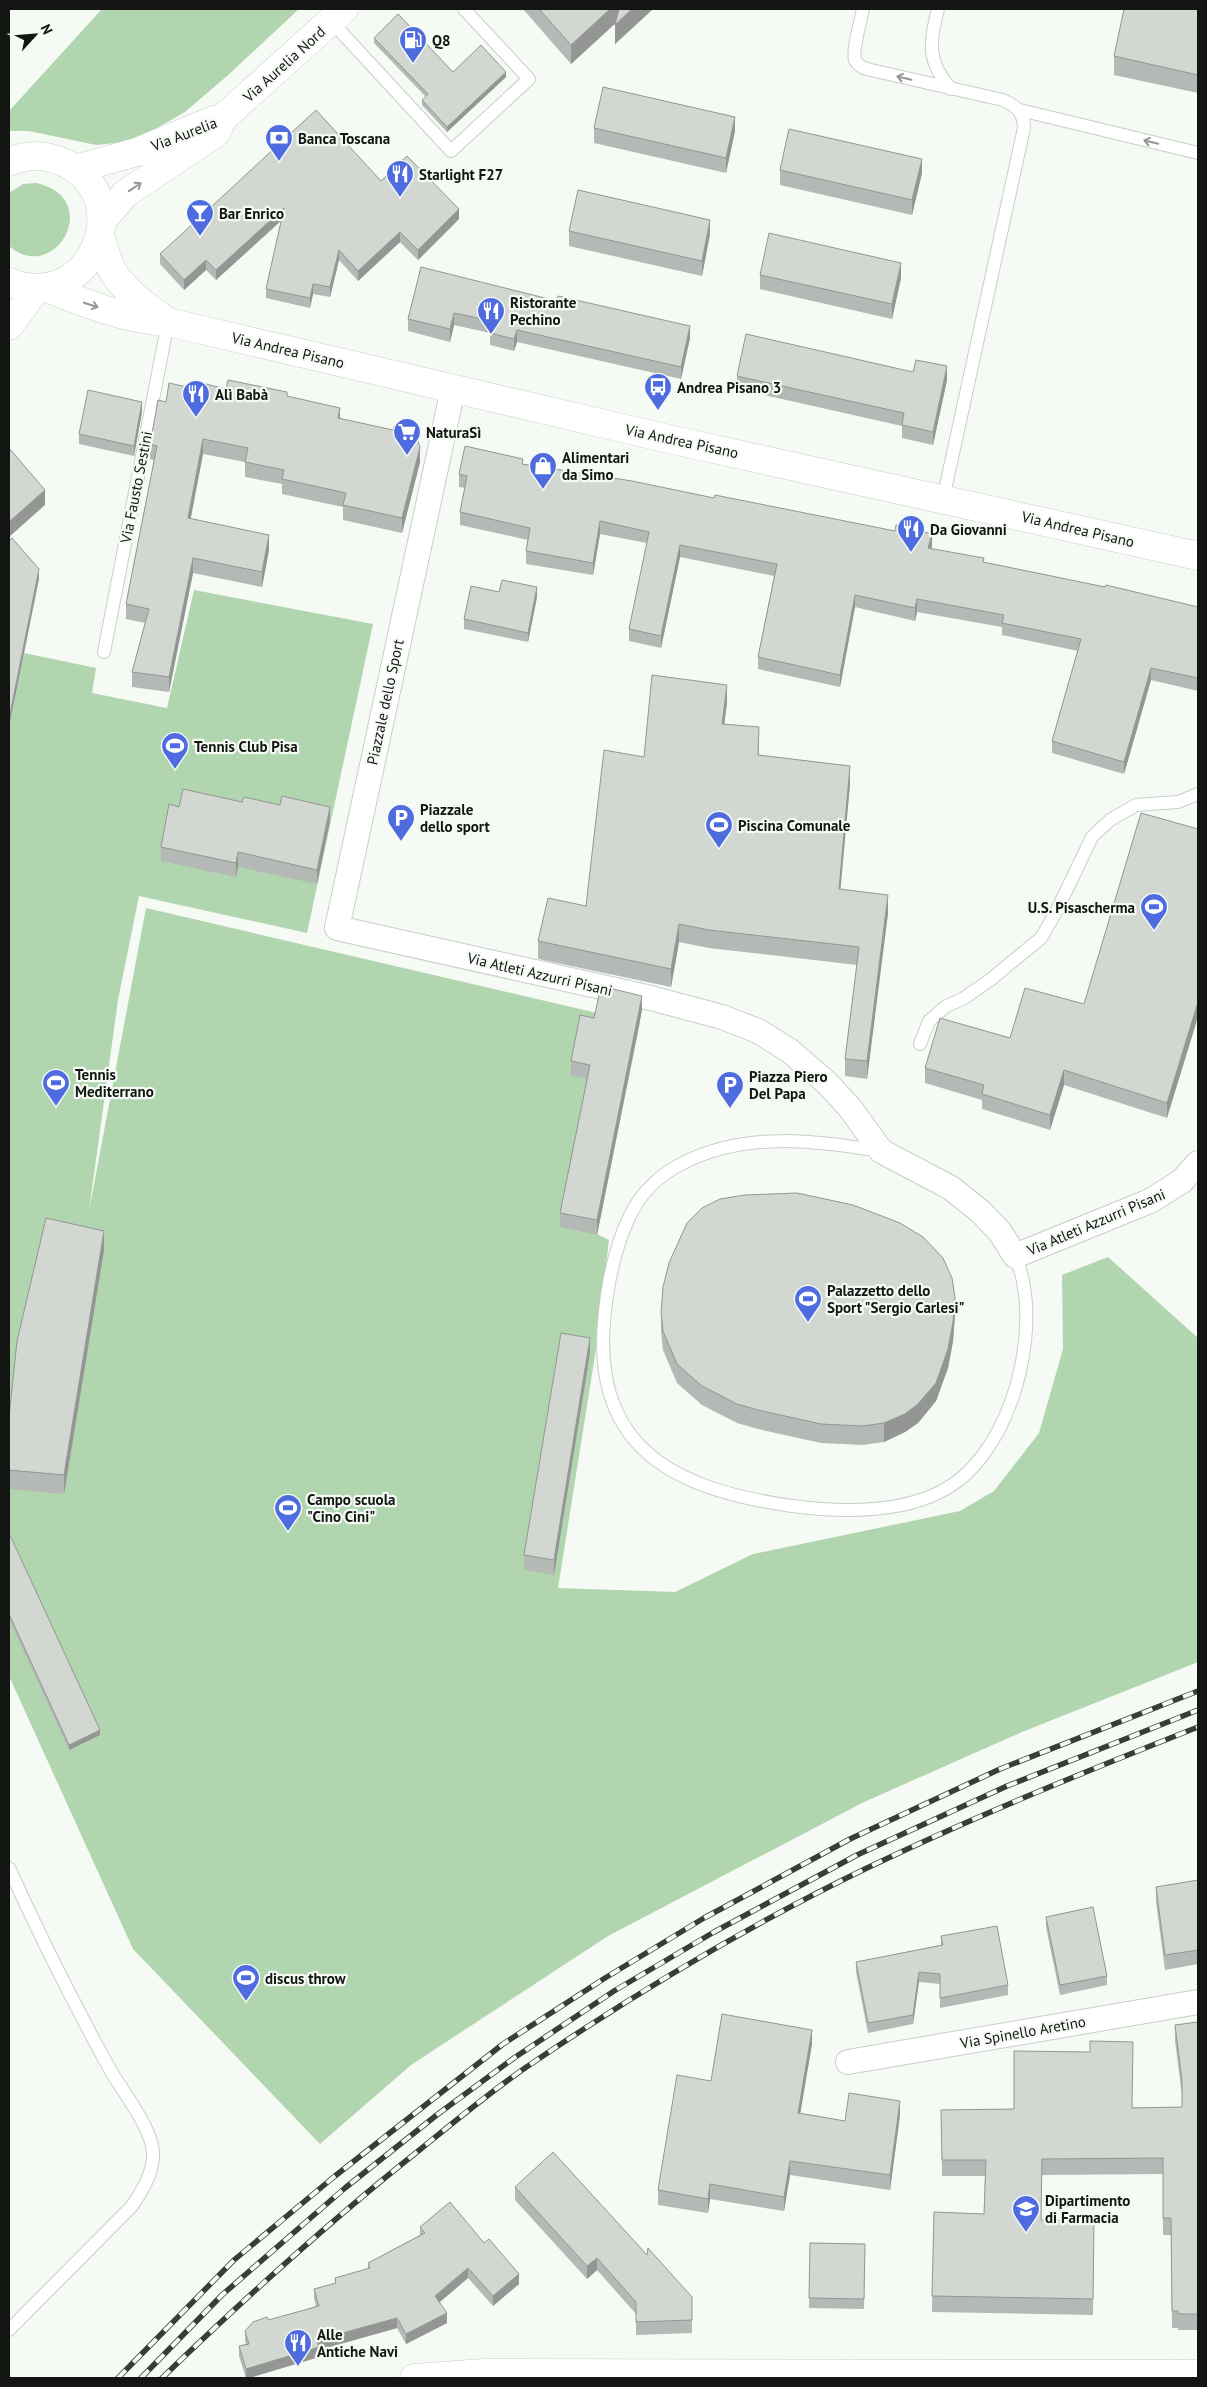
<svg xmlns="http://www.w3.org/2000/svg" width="1207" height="2387" viewBox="0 0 1207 2387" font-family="'PT Sans',sans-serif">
  <rect width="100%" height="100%" fill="#f5faf4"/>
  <path fill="#b1d5af" d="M102,9H299L227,76L185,112L134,141L96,145L29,131H9V111Z
    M36,183C105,198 55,286 9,246V193L23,184Z
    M194,590L373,624L307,933L139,896L118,1000L89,1211L146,908L640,1023L597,1234L609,1240L596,1349L558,1588L675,1592L753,1554L960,1511L994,1491L1039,1433L1063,1349L1062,1275L1108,1257L1198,1338V1662L1022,1732L864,1802L608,1936L411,2065L320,2144L133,1949L9,1676V729L24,653L96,668L92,693L167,708Z"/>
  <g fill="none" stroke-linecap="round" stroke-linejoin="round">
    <defs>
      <path id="lane" d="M863,9C861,21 852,49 855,60C858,66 865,69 871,70L1003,100C1016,106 1024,112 1024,128L943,499
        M938,9C929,43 927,62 951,89
        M331,21L451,151L529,79L464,9
        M1020,110L1198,153
        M104,652L168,322
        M920,1044L929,1021L945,1007L964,998L990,980L1041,938L1056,912L1092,837L1110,820L1136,805L1178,802L1198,794
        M881,1151C814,1141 748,1131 685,1162C660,1174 639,1194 628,1220C613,1253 607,1286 604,1322C593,1452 680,1490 792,1506C839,1512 897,1514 940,1492C1006,1460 1037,1350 1023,1282C1022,1273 1018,1264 1015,1256
        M9,1868C39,1934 73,2002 108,2066C121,2090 152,2127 153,2153C154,2172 142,2191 132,2206L9,2330"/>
      <path id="street" d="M453,389L337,928L651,998L722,1017L758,1031L790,1051L827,1083L850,1108L881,1151L951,1188L981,1212L1000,1232L1015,1256L1150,1201L1182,1181L1198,1163
        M848,2062L1198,2002"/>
      <path id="secondary" d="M100,237C104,247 107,260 112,270C124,291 147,308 167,321
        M45,287C84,303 126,320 168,322L669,439L1198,556
        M414,2378L484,2373L1198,2374"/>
      <path id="primary" d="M9,162C27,154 47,154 65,163C140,200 88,315 9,282
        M75,169L137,152L214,120
        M101,222L125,194L216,133L223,118L344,9
        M9,326L37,288"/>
    </defs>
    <use href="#lane" stroke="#c9cec9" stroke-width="14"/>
    <use href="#street" stroke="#c9cec9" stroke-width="26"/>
    <use href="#secondary" stroke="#c9cec9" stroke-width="29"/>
    <use href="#primary" stroke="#c9cec9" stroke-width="29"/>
    <use href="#lane" stroke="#fff" stroke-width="12"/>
    <use href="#street" stroke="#fff" stroke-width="24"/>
    <use href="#secondary" stroke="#fff" stroke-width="28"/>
    <use href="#primary" stroke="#fff" stroke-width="28"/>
    <defs>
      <path id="rail" d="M118,2378L234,2260L335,2176L503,2044L605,1978L704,1918L850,1839L1000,1769L1198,1691
        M141,2378L222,2295L345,2188L438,2114L514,2058L614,1991L714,1932L857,1855L1007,1786L1198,1710
        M162,2378C245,2298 331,2220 422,2148C455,2121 489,2093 525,2068C634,1994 749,1925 867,1868C975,1816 1087,1771 1198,1727"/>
    </defs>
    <use href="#rail" stroke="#393c39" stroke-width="5.5"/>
    <use href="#rail" stroke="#f5faf4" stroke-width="4" stroke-dasharray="11" stroke-linecap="butt"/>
  </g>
  <path fill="#b5b9b5" d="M523,9H653L615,44L616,23L571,64Z
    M1198,9V93L1114,75V56Z
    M374,38L453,72L506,77L447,132L422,105V100L426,97L374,43Z
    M594,128L735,131L726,173L594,143Z
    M780,170L922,173L912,215L780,185Z
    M381,181L459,219L418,260L400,242L358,281L339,260L330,297L313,294L310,308L266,298V289L282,220L216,280L206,270L184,290L160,264V254Z
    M569,231L710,234L702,276L569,246Z
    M421,267L690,338L681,379L517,342L514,351L490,345V333L454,325L450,342L408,331V319Z
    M760,275L901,278L892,319L760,289Z
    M737,376L947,380L933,445L902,438V426L737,389Z
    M192,388L226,389L287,396L340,419L420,462L402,533L343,520V507L282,494V484L245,477V462L203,454L190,519L269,550L262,587L193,573L169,692L132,687V672L145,623L126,619V604L154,460L150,459V444L166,402Z
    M142,412L134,456L79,444V434Z
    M523,464L932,546L931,549L984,562L1198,607V691L1151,680L1124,774L1052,753V741L1078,651L1002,635V627L917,612L915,621L855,607L840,687L758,669V657L774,576L680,557L661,648L629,641V629L647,543L600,534L593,575L526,564V551L528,540L460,525V512L465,488L459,487V474Z
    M499,592L537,597L528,642L464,629V619Z
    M727,703L724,724L759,745V755L850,784L840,889L888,913L867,1079L845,1076V1059L857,965L709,948L679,942L671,987L538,959V941L586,906L644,757Z
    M179,807L330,821L317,884L238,867L236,877L161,861V847Z
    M1198,829L1167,1118L1064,1085L1050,1130L982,1109V1100L925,1083V1068L1010,1038L1084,1004Z
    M642,1010L597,1235L560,1227V1213L587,1079L571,1076V1061L594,1018Z
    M104,1250L64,1494L9,1489V1417Z
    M661,1313L955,1315L953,1341L948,1368L936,1401L918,1423L905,1432L884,1442L863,1445L821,1443L758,1429L737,1423L702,1405L677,1383L663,1350L661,1331Z
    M590,1353L554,1575L524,1570V1555Z
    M9,1533L100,1735L69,1750L9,1619Z
    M1198,1880V1964L1165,1970L1156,1902V1887Z
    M1046,1917L1107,1976V1985L1060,1995L1046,1927Z
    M941,1936L1008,1985V1995L940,2008V1984L919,1982L913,2024L868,2033L856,1972V1962L941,1945Z
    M1198,2022V2330H1178V2328H1172L1171,2235H1163V2174L1042,2175L1041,2220L1094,2221L1093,2315L932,2312L934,2212L984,2214L985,2176H942L941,2110L1182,2107V2096L1175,2041V2025Z
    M812,2044L800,2113L845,2121L900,2115L890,2190L790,2175L784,2211L710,2199L708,2213L658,2205V2190L711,2081Z
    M515,2187L647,2255L692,2297V2333L636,2335V2314L597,2270L587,2279L515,2200Z
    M420,2227L519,2284L493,2306L468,2278L440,2302L447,2323L406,2344L397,2328L319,2350V2357L249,2378H246L239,2356V2346L246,2344L245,2341V2331L316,2306L314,2299V2289L335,2283V2278L368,2269V2263L420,2235Z
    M810,2243L865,2244L864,2309L809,2308Z"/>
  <path fill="#939693" d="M610,9H621V18L571,64V45Z
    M632,9H653L615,44V25Z
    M506,72V77L447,132V127Z
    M735,117V131L726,173V158Z
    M922,159V173L912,215V200Z
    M284,208V218L216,280V270Z
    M459,209V219L418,260V250Z
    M710,220V234L702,276V261Z
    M400,232V242L358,281V271Z
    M339,250V260L330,297V287Z
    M206,260V270L184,290V280Z
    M901,263V278L892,319V304Z
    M313,284V294L310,308V298Z
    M454,313V325L450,342V329Z
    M690,326V338L681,379V367Z
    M517,330V342L514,351V339Z
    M947,366V380L933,445V432Z
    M142,402V412L134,456V446Z
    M340,408V423L338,418Z
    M203,439V454L188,533V518Z
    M420,447V462L402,533V518Z
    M45,490V505L9,537V522Z
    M600,521V534L593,575V563Z
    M932,534V546L928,560V548Z
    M269,535V550L262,587V572Z
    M680,545V557L661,648V636Z
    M193,558V573L169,692V677Z
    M39,569V579L9,728V719Z
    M537,587V597L528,642V633Z
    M855,595V607L840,687V675Z
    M917,599V612L915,621V608Z
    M1151,668V680L1124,774V762Z
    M727,685V703L722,741V724Z
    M850,766V784L839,906V889Z
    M330,807V821L317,884V870Z
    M238,852V867L236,877V863Z
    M888,895V913L867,1079V1061Z
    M679,924V942L671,987V969Z
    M642,996V1010L597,1235V1220Z
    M1198,1002V1017L1167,1118V1103Z
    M1064,1070V1085L1050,1130V1115Z
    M104,1231V1250L64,1494V1475Z
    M955,1297V1315L953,1341L948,1368L936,1401L918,1423L905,1432L884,1442V1423Z
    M590,1338V1353L554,1575V1560Z
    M100,1730V1735L69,1750V1745Z
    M919,1972V1982L913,2024V2015Z
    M812,2030V2044L798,2127V2113Z
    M900,2101V2115L890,2190V2175Z
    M790,2161V2175L784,2211V2197Z
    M710,2184V2199L708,2213V2199Z
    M597,2258V2270L587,2279V2266Z
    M468,2268V2278L435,2306V2296Z
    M519,2274V2284L493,2306V2296Z
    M447,2313V2323L406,2344V2334Z
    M397,2318V2328L319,2350V2357L249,2378H246V2369L317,2340Z"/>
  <path fill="#d2d7d2" stroke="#939693" d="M539,9H610L571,45Z
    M619,9H632L615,25Z
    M1124,9H1198V75L1114,56Z
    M398,14L453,72L481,45L506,72L447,127L422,100L428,94L374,38Z
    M603,87L735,117L726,158L594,128Z
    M316,110L381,181L407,156L459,209L418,250L400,232L358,271L339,250L330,287L313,284L310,298L266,289L284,208L216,270L206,260L184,280L160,254Z
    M789,129L922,159L912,200L780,170Z
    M578,190L710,220L702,261L569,231Z
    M769,233L901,263L892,304L760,275Z
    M421,267L557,301L558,296L690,326L681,367L517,330L514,339L490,333L492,321L454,313L450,329L408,319Z
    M746,334L913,372L916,360L947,366L933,432L902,425L904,413L737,376Z
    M228,380L287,392V396L340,408L338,418L393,430L394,426L410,430L415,434L420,447L402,518L343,505L346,493L282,479L284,470L245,462L248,448L203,439L188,518L269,535L262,572L193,558L169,677L132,672L149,609L126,604L157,446L150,444L158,400L166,402L169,383L192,388L194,381L226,389Z
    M88,390L142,402L134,446L79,434Z
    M465,446L523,459L522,464L632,481L714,498L715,495L895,531L896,525L932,534L928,548L984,558L983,562L1105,587L1106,585L1198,607V678L1151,668L1124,762L1052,741L1081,639L1002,623L1004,615L917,599L915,608L855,595L840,675L758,657L777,564L680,545L661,636L629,629L649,532L600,521L593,563L526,551L530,528L460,512L467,476L459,474Z
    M9,448L45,490L9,522Z
    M12,538L39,569L9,719V541Z
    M502,580L537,587L528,633L464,619L471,586L499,592Z
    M652,675L727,685L722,724L759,727L758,755L850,766L839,889L888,895L867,1061L845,1059L859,947L709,930L679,924L671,969L538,941L548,898L586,906L604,750L644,757Z
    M183,789L242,802L244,797L280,805L282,796L330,807L317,870L238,852L236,863L161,847L169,804L179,807Z
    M1141,813L1198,829V1002L1167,1103L1064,1070L1050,1115L982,1094L984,1085L925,1068L940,1018L1010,1038L1025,988L1084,1004Z
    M601,986L642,996L597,1220L560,1213L590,1065L571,1061L580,1015L594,1018Z
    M797,1193L853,1205L900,1223L923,1237L943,1258L952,1278L955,1297L953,1322L948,1349L936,1383L918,1404L905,1414L884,1423L863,1426L821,1424L758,1410L737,1404L702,1386L677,1364L663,1331L661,1313L663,1287L669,1263L687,1223L702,1208L720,1199L745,1195Z
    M46,1218L104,1231L64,1475L9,1470V1417L17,1341Z
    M561,1333L590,1338L554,1560L524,1555Z
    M9,1533L100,1730L69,1745L9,1614Z
    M1198,1880V1950L1165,1955L1156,1887Z
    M1093,1907L1107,1976L1060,1985L1046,1917Z
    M997,1926L1008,1985L940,1998V1974L919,1972L913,2015L868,2023L856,1962L943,1945L941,1936Z
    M722,2014L812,2030L798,2113L845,2121L849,2093L900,2101L890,2175L790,2161L784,2197L710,2184L708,2199L658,2190L677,2075L711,2081Z
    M1198,2022V2314H1178V2311H1172L1171,2218H1163V2158L1042,2159L1041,2220L1094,2221L1093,2299L932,2296L934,2212L984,2214L986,2160H942L941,2110L1014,2109V2051L1090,2052V2041L1133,2042L1132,2108L1182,2107V2080L1175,2025Z
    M553,2152L647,2255L648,2248L692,2297V2320L636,2322V2302L597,2258L587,2266L515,2187Z
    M450,2202L484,2243L489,2239L519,2274L493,2296L468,2268L435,2296L447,2313L406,2334L397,2318L317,2340L319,2347L246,2369L239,2346L249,2344L245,2331L253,2322L267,2317L268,2320L319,2306L314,2289L336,2283L335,2278L370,2268L368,2263L425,2233L420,2227Z
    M810,2243L865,2244L864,2299L809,2298Z"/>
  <defs><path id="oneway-shaft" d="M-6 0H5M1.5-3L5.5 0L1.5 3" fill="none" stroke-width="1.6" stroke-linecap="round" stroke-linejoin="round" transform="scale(1.25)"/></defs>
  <g stroke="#959695">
    <use href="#oneway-shaft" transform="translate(904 78) rotate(-167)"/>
    <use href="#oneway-shaft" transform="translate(1151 142) rotate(-167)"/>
    <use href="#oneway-shaft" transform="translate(135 187) rotate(-34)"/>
    <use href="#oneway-shaft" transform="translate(91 305) rotate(18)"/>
  </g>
  <defs>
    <symbol id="fuel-pin" viewBox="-11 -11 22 30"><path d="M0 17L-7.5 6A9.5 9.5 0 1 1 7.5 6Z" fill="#4e6ce0" stroke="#f5faf4"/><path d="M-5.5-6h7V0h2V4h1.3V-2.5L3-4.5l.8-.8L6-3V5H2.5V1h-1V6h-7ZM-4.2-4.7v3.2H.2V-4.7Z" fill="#fff"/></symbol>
    <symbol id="bank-pin" viewBox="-11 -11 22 30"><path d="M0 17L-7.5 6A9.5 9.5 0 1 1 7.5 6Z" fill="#4e6ce0" stroke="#f5faf4"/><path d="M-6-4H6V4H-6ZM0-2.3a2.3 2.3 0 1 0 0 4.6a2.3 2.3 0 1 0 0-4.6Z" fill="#fff"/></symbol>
    <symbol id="restaurant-pin" viewBox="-11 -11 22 30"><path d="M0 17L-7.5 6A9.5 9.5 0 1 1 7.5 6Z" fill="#4e6ce0" stroke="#f5faf4"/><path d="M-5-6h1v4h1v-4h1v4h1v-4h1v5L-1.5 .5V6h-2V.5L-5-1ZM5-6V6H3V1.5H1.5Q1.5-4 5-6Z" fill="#fff"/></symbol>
    <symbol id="bar-pin" viewBox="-11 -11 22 30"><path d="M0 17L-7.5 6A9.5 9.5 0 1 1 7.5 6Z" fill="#4e6ce0" stroke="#f5faf4"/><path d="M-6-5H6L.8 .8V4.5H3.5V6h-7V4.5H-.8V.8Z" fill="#fff"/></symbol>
    <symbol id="bus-pin" viewBox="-11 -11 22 30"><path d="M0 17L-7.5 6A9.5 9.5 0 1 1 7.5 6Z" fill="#4e6ce0" stroke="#f5faf4"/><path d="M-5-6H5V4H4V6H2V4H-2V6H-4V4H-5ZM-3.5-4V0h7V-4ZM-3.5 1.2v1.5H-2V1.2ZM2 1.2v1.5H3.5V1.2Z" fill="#fff"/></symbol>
    <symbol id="supermarket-pin" viewBox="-11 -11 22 30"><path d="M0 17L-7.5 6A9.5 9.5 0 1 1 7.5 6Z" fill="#4e6ce0" stroke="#f5faf4"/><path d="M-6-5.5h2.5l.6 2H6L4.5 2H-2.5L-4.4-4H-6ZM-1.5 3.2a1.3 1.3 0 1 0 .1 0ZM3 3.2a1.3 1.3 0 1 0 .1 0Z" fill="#fff"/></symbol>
    <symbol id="shop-pin" viewBox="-11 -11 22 30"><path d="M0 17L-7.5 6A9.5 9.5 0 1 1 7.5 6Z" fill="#4e6ce0" stroke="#f5faf4"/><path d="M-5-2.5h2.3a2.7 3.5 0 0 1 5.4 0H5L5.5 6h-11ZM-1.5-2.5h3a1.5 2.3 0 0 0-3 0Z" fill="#fff"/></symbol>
    <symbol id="stadium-pin" viewBox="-11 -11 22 30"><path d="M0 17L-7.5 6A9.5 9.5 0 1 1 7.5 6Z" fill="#4e6ce0" stroke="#f5faf4"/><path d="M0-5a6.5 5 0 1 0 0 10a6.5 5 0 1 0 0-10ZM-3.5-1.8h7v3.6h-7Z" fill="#fff"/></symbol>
    <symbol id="parking-pin" viewBox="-11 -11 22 30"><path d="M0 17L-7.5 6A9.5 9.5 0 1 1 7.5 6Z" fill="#4e6ce0" stroke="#f5faf4"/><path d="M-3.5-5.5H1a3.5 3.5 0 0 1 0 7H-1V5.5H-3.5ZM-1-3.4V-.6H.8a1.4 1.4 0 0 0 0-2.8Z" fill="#fff"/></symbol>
    <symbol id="university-pin" viewBox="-11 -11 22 30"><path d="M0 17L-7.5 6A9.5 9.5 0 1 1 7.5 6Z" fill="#4e6ce0" stroke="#f5faf4"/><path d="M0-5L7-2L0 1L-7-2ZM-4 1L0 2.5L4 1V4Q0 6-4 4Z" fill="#fff"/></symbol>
  </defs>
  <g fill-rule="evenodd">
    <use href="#fuel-pin" x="397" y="24" width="32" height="43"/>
    <use href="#bank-pin" x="263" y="122" width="32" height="43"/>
    <use href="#restaurant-pin" x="384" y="158" width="32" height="43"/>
    <use href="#bar-pin" x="184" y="197" width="32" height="43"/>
    <use href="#restaurant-pin" x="475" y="295" width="32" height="43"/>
    <use href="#bus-pin" x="642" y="371" width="32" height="43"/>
    <use href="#restaurant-pin" x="180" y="378" width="32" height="43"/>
    <use href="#supermarket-pin" x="391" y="416" width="32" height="43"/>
    <use href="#shop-pin" x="527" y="450" width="32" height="43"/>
    <use href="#restaurant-pin" x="895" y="513" width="32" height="43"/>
    <use href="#stadium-pin" x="159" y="730" width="32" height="43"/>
    <use href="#parking-pin" x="385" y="802" width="32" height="43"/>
    <use href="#stadium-pin" x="703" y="809" width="32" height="43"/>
    <use href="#stadium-pin" x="1138" y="891" width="32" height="43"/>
    <use href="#stadium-pin" x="40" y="1067" width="32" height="43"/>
    <use href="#parking-pin" x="714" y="1069" width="32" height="43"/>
    <use href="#stadium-pin" x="792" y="1283" width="32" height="43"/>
    <use href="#stadium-pin" x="272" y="1492" width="32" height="43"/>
    <use href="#stadium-pin" x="230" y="1962" width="32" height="43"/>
    <use href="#university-pin" x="1010" y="2193" width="32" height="43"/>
    <use href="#restaurant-pin" x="282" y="2327" width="32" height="43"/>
  </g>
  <g text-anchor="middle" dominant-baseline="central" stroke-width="4.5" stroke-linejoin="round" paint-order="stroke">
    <g font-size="15" font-weight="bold" fill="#131513" stroke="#f5faf4" text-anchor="start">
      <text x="432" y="40">Q8</text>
      <text x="298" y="138">Banca Toscana</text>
      <text x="419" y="174">Starlight F27</text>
      <text x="219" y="213">Bar Enrico</text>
      <text x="510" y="302">Ristorante<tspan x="510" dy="17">Pechino</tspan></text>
      <text x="677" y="387">Andrea Pisano 3</text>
      <text x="215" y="394">Alì Babà</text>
      <text x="426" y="432">NaturaSì</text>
      <text x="562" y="457">Alimentari<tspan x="562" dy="17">da Simo</tspan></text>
      <text x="930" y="529">Da Giovanni</text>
      <text x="194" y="746">Tennis Club Pisa</text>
      <text x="420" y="809">Piazzale<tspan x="420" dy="17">dello sport</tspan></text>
      <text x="738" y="825">Piscina Comunale</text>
      <text x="1135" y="907" text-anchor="end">U.S. Pisascherma</text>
      <text x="75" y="1074">Tennis<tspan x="75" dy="17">Mediterrano</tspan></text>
      <text x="749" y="1076">Piazza Piero<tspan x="749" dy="17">Del Papa</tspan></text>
      <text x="827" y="1290">Palazzetto dello<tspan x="827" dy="17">Sport "Sergio Carlesi"</tspan></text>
      <text x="307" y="1499">Campo scuola<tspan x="307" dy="17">"Cino Cini"</tspan></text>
      <text x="265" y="1978">discus throw</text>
      <text x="1045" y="2200">Dipartimento<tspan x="1045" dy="17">di Farmacia</tspan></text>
      <text x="317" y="2334">Alle<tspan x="317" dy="17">Antiche Navi</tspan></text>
    </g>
    <g font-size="15" fill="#131513" stroke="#f5faf4">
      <text transform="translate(284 64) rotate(-42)">Via Aurelia Nord</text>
      <text transform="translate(184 134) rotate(-21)">Via Aurelia</text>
      <text transform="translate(288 350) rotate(13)">Via Andrea Pisano</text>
      <text transform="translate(682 441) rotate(12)">Via Andrea Pisano</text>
      <text transform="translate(136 487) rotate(-79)">Via Fausto Sestini</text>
      <text transform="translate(1078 529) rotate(13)">Via Andrea Pisano</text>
      <text transform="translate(385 702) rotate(-78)">Piazzale dello Sport</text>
      <text transform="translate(540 974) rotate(13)">Via Atleti Azzurri Pisani</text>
      <text transform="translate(1096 1222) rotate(-23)">Via Atleti Azzurri Pisani</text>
      <text transform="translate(1023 2032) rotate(-10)">Via Spinello Aretino</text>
    </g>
  </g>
  <rect width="1207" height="2387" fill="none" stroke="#131513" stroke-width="20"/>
  <g transform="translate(35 35) rotate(64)" stroke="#f5faf4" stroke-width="4" paint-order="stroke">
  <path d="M0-4L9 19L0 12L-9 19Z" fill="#131513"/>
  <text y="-8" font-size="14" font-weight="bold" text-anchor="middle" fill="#131513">N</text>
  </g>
</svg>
